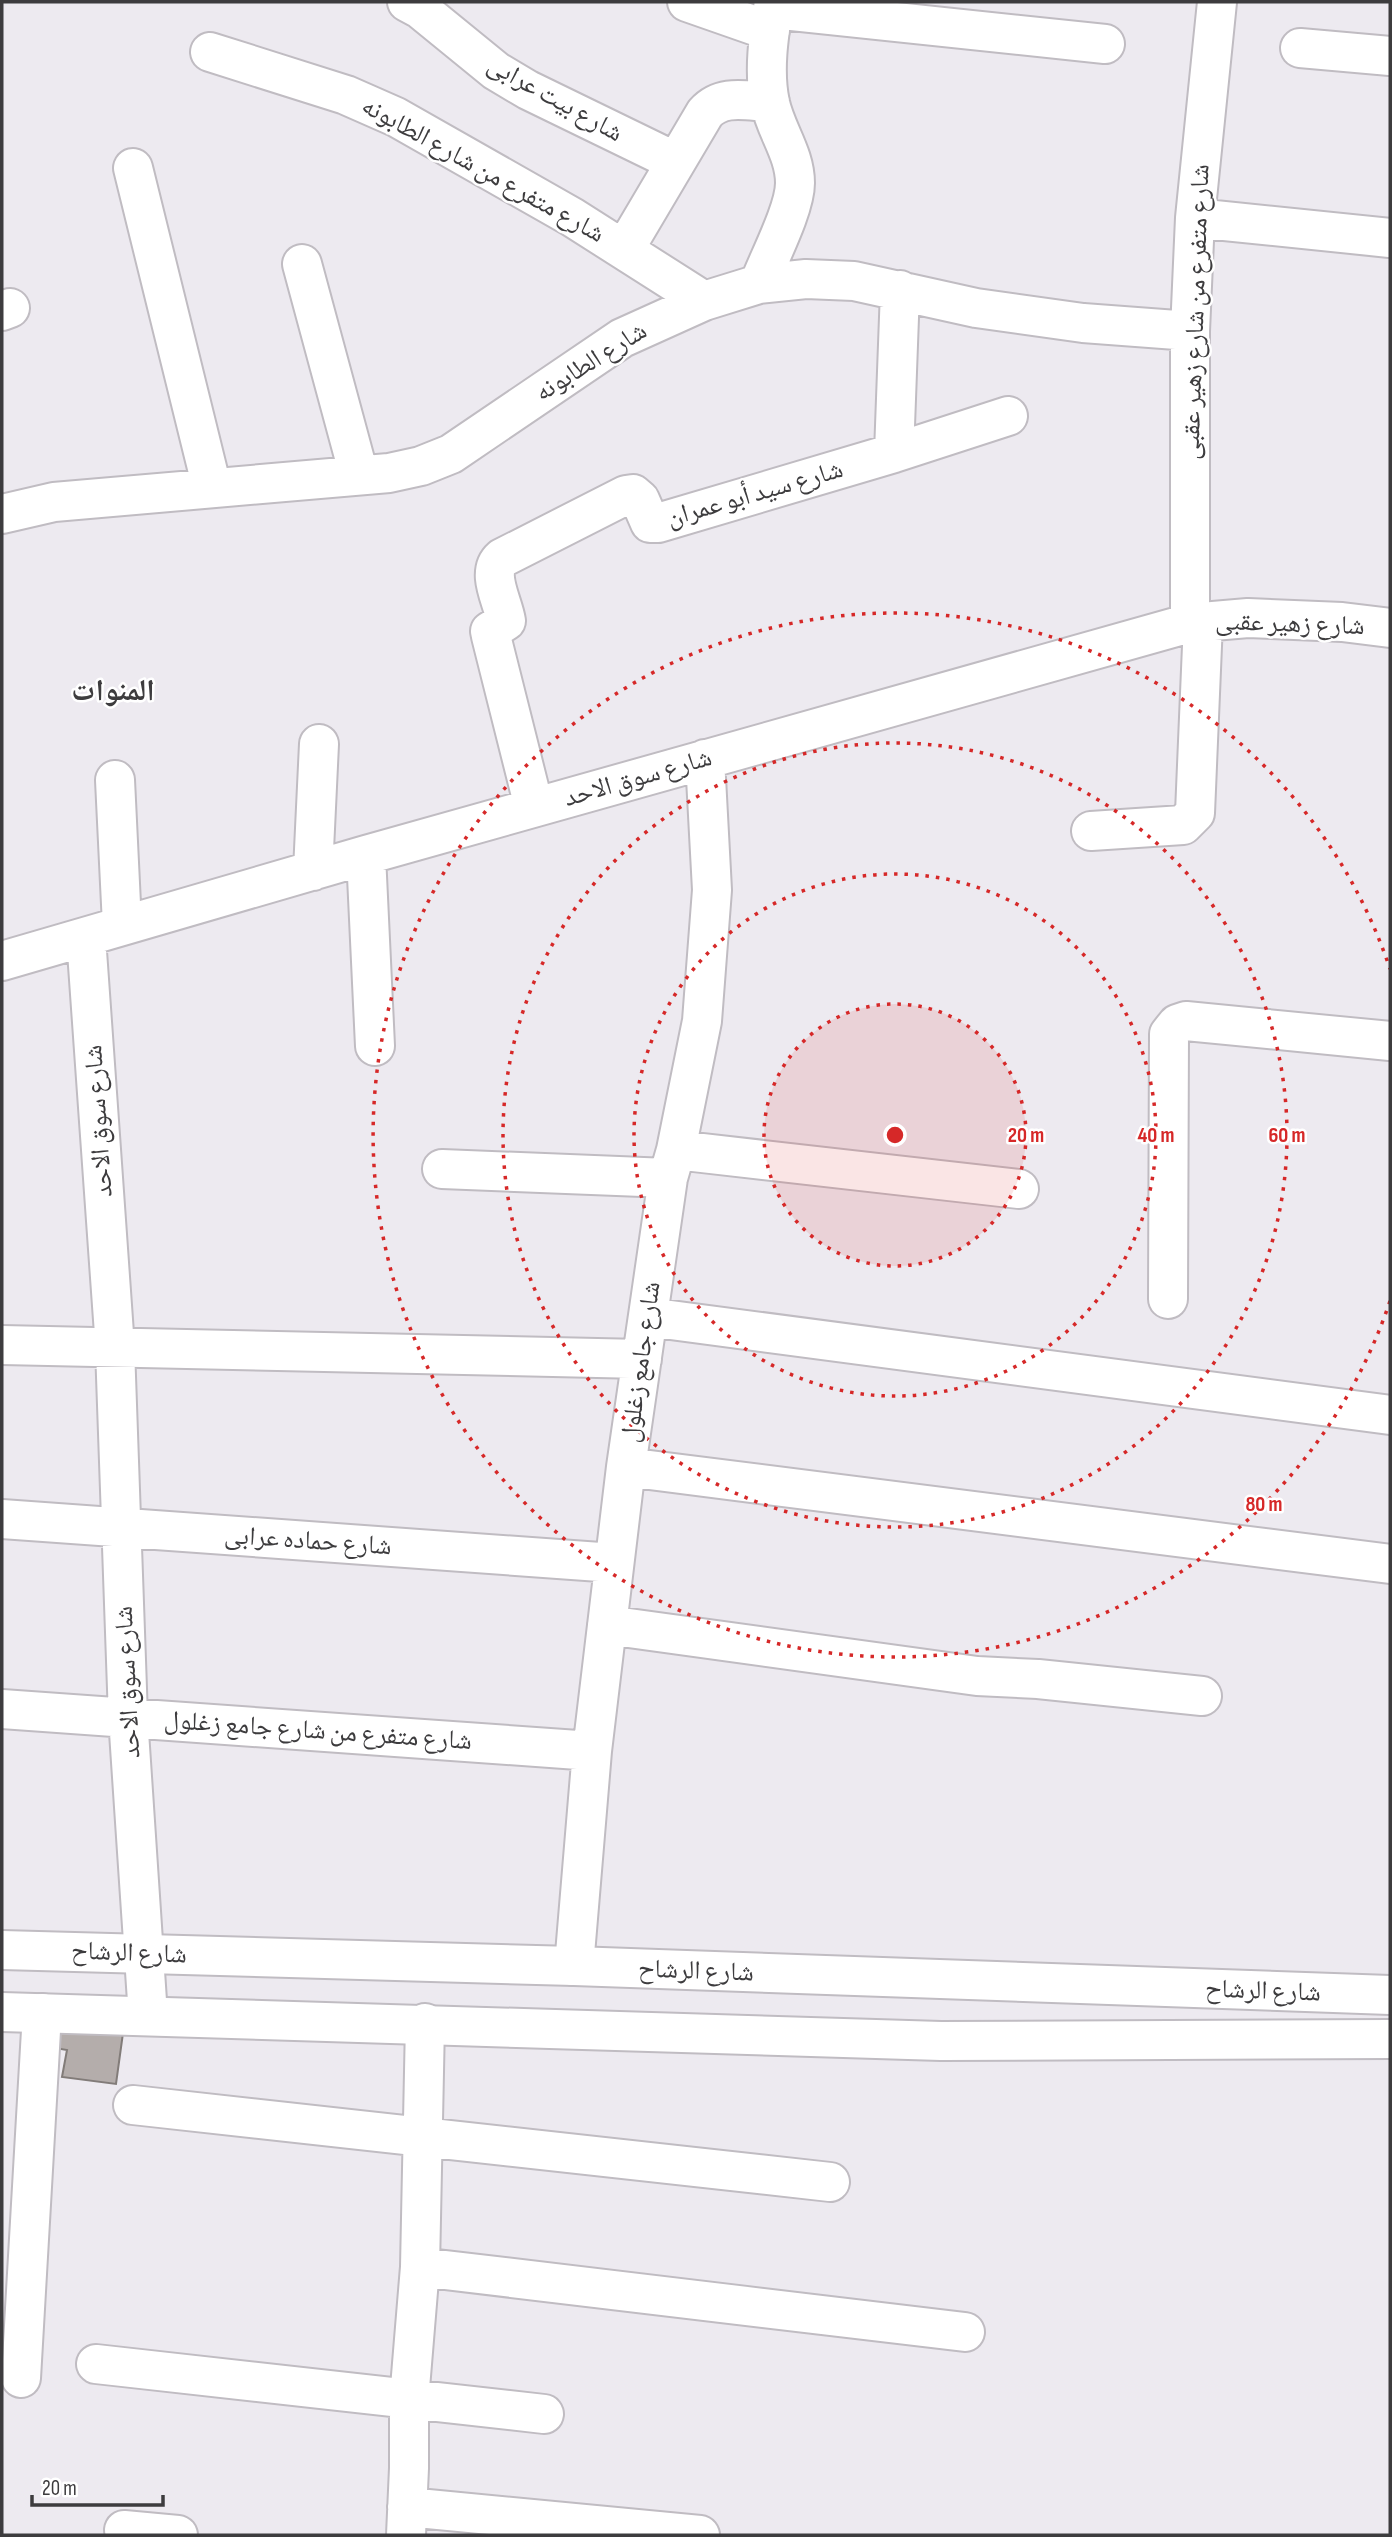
<svg xmlns="http://www.w3.org/2000/svg" width="1392" height="2537" viewBox="0 0 1392 2537" font-family="'Sofia Sans Condensed','Noto Naskh Arabic',sans-serif">
  <rect width="100%" height="100%" fill="#edeaf0"/>
  <path fill="#b4adab" stroke="#827c79" stroke-width="2" d="M53,2017L123,2033L116,2084L62,2077L67,2050L49,2047Z"/>
  <g fill="none" stroke-linecap="round" stroke-linejoin="round">
    <defs>
      <path id="minor" d="M407,2L420,9L496,71L528,90L676,162
        M687,2L770,31
        M773,9L1105,44
        M1300,48L1390,56
        M210,52L346,95L396,117L572,217L704,301
        M133,168L212,488
        M1195,218L1390,238
        M624,250L705,113C722,94 746,101 770,102
        M302,264L359,475
        M759,284C769,258 795,209 795,183C795,154 776,131 770,103C763,70 769,34 774,2
        M2,311L10,308
        M894,453L900,290
        M2,514L54,502L389,473L421,466L451,454L622,338L704,301L759,284L806,279L854,281L976,308L1083,323L1190,331
        M1190,623V331L1195,218L1217,2
        M115,780L122,925
        M534,807L491,636L490,631L506,621C503,601 485,573 502,558L626,495L633,494L640,500L650,523H658L894,453L1008,416
        M1091,831L1183,825L1195,813L1203,622
        M366,855L375,1046
        M313,871L319,744
        M86,937L115,1348L128,1717L148,2016
        M2,961L366,855L1190,623L1248,618L1342,622L1390,628
        M676,1150L1019,1189
        M442,1169L668,1178
        M1168,1299L1169,1034L1177,1024L1186,1021L1390,1041
        M648,1317L1390,1415
        M2,1345L642,1359
        M626,1467L1390,1564
        M2,1519L614,1563
        M607,1625L977,1676L1038,1679L1202,1696
        M2,1709L592,1751
        M574,1966L592,1751L626,1467L668,1178L676,1150L702,1021L712,890L705,759
        M133,2105L830,2182
        M420,2267L965,2332
        M96,2364L544,2414
        M21,2378L42,2013
        M407,2507L700,2535
        M124,2530L178,2535
        M406,2535L409,2468V2400L420,2267L425,2023"/>
      <path id="tertiary" d="M2,1950L574,1966L1390,1995
        M2,2012L941,2041L1390,2039"/>
    </defs>
    <use href="#minor" stroke="#c0bcc2" stroke-width="42"/>
    <use href="#tertiary" stroke="#c0bcc2" stroke-width="42"/>
    <use href="#minor" stroke="#fff" stroke-width="38"/>
    <use href="#tertiary" stroke="#fff" stroke-width="38"/>
  </g>
  <circle cx="895" cy="1135" r="131" fill="#d62828" fill-opacity=".12"/>
  <g fill="none" stroke="#d62828" stroke-width="3.5" stroke-dasharray="3.5 7">
    <circle cx="895" cy="1135" r="131"/>
    <circle cx="895" cy="1135" r="261"/>
    <circle cx="895" cy="1135" r="392"/>
    <path d="M1390 1301A522 522 0 1 1 1390 969"/>
  </g>
  <g text-anchor="middle" dominant-baseline="central" stroke-width="5" stroke-linejoin="round" paint-order="stroke">
    <g font-size="26" fill="#3d3c3e" stroke="#fff">
      <text transform="translate(555 99) rotate(29)">شارع بيت عرابى</text>
      <text transform="translate(483 170) rotate(29)">شارع متفرع من شارع الطابونه</text>
      <text transform="translate(1196 312) rotate(-88)">شارع متفرع من شارع زهير عقبى</text>
      <text transform="translate(591 362) rotate(-32)">شارع الطابونه</text>
      <text transform="translate(755 494) rotate(-16)">شارع سيد أبو عمران</text>
      <text transform="translate(1290 624) rotate(2)">شارع زهير عقبى</text>
      <text transform="translate(638 778) rotate(-16)">شارع سوق الاحد</text>
      <text transform="translate(99 1121) rotate(-94)">شارع سوق الاحد</text>
      <text transform="translate(641 1362) rotate(-82)">شارع جامع زغلول</text>
      <text transform="translate(308 1541) rotate(4)">شارع حماده عرابى</text>
      <text transform="translate(128 1682) rotate(-93)">شارع سوق الاحد</text>
      <text transform="translate(318 1731) rotate(4)">شارع متفرع من شارع جامع زغلول</text>
      <text transform="translate(129 1953) rotate(2)">شارع الرشاح</text>
      <text transform="translate(696 1971) rotate(2)">شارع الرشاح</text>
      <text transform="translate(1263 1991) rotate(2)">شارع الرشاح</text>
    </g>
    <g font-size="30" font-weight="bold" fill="#3d3c3e" stroke="#fff">
      <text x="113" y="691">المنوات</text>
    </g>
  </g>
  <circle cx="895" cy="1135" r="10" fill="#d62828" stroke="#fff" stroke-width="3.5"/>
  <g font-size="21" text-anchor="middle" font-weight="bold" fill="#d62828" stroke="#fff" stroke-width="5" stroke-linejoin="round" paint-order="stroke">
    <text x="1026" y="1142">20 m</text>
    <text x="1156" y="1142">40 m</text>
    <text x="1287" y="1142">60 m</text>
    <text x="1264" y="1511">80 m</text>
  </g>
  <rect width="1392" height="2537" fill="none" stroke="#3d3c3e" stroke-width="7"/>
  <path d="M32 2495v10h131v-10" fill="none" stroke="#3d3c3e" stroke-width="3.5"/>
  <text x="42" y="2495" font-size="21" fill="#3d3c3e" stroke="#ffffff" stroke-width="5" paint-order="stroke">20 m</text>
</svg>
